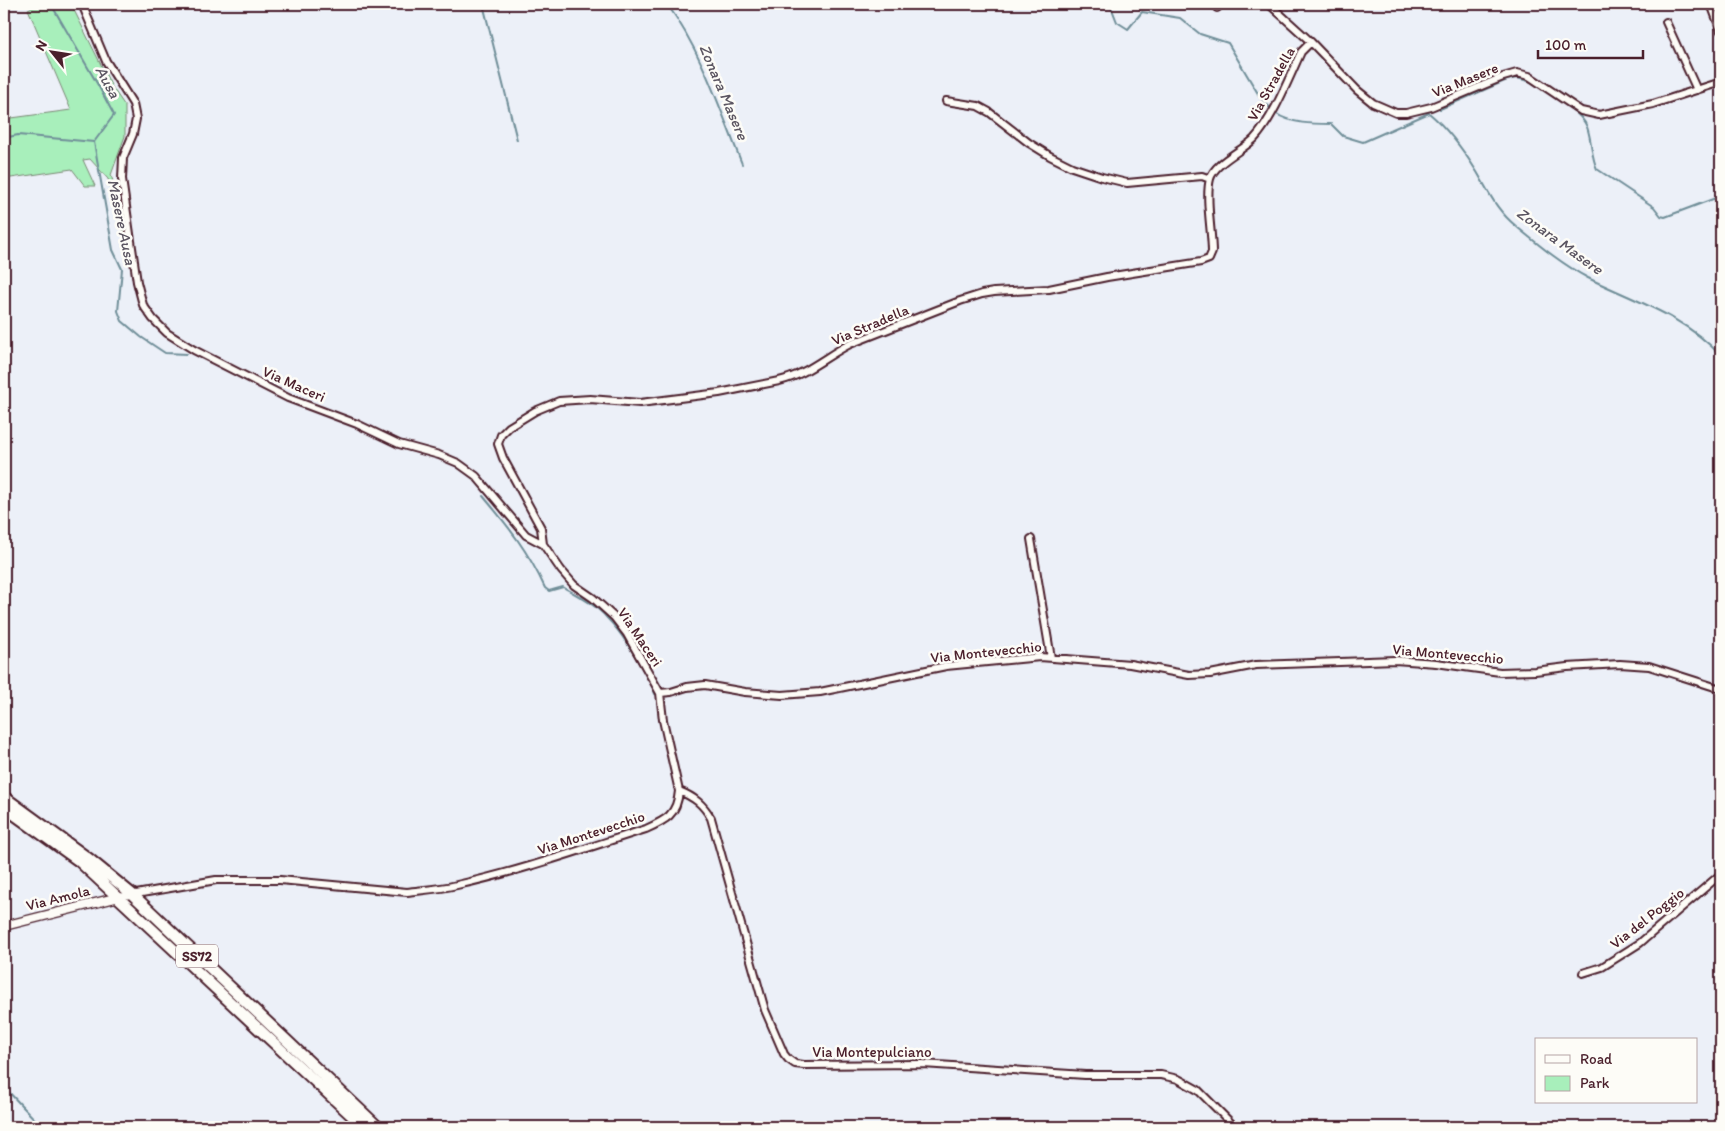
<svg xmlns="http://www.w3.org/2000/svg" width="1725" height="1131" viewBox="0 0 1725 1131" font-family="Itim,sans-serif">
  <rect width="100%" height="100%" fill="#ecf0f8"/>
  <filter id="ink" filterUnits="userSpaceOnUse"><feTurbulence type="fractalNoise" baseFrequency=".02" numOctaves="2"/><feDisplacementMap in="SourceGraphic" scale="10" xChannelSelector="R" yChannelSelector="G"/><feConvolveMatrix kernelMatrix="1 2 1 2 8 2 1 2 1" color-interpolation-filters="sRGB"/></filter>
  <g filter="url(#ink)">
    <path fill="#a8efbb" stroke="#798773" d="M41,4H71L112,87L125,106V136L111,175L122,211L130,253L108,179L90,159L83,160L95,186H85L72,169L4,179V119L71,110L28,9Z"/>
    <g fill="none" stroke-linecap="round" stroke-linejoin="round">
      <path stroke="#6f8e98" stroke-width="2" d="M483,4L517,140
        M667,4C702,52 720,109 742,164
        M1110,4L1117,22L1128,29L1142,12L1180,18L1200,34L1228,43L1260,97L1272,110
        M1536,85C1550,94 1582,112 1587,127C1592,141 1591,156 1597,169L1654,207L1661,216L1665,217L1721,196
        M1440,109L1507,80L1517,78L1532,82
        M1275,113C1291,124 1313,124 1331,124L1343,136L1363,142L1429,113C1448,129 1464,151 1477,172C1490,194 1496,210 1517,227C1539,245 1563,265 1588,278C1635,301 1685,316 1721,356
        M4,138L18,135L94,142L114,115L98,85L51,4
        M94,142L113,250L122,269L118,311L122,321L141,337L165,353L187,354
        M483,496C509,527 528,551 545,588L549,591L563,587C578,596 595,604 607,618C626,637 638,662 652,685L655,694
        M4,1087L42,1127"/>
      <defs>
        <path id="minor" d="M82,4L106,61L133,104L136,119L133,134L123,158L122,179L137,282L143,305L153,319L167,333L194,350L288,398L357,424L399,444L439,455L458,463L476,476L526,535L543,544L561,570L574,585L593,598L614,617L627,634L660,693
          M1269,4L1311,42L1357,90L1373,103L1396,113H1406L1431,107L1503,77L1517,73L1529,76L1581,111L1599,115L1653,104L1721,82
          M1711,4L1721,31
          M1217,8L1221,4
          M1666,22L1697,90
          M946,101L978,106L989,112L1029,143L1050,156L1072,167L1102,177L1127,183L1202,176L1210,179
          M1031,539L1051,658
          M543,544L541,528L503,458L498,444L501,435L509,427L535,411L559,401L590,399L640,403L719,393L779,381C806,375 826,356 850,344L960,301L982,294L994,292L1049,289L1107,277L1201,262L1209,259L1212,252C1212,232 1205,197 1210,179C1214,163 1242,151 1254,139C1273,119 1289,78 1301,52L1311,42
          M679,791C694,797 703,804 711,818L765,1010L784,1054L788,1059L795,1064L804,1065L923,1064L1085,1075H1161L1178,1079L1198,1090L1235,1127
          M119,897L216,880H280L407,892C423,890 440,889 457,885C521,871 583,849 646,829C666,820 677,815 679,791L663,720L660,693L671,692L687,687L705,685L745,692L782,695L820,692L946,666L1040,657L1130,664L1189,675L1210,674L1256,665L1395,660L1436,663L1500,672L1535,671L1567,667L1620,664L1649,666L1721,689
          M1583,973L1602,967L1640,943L1721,874"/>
        <path id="tertiary" d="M4,926L119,897"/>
        <path id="primary" d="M4,797L89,859L133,895L378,1127
          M4,807L79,861L364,1127"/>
      </defs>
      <use href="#minor" stroke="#4a1f2b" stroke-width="10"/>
      <use href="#tertiary" stroke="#4a1f2b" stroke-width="11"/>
      <use href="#primary" stroke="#4a1f2b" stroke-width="14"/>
      <use href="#minor" stroke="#fdfcf7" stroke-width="6"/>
      <use href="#tertiary" stroke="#fdfcf7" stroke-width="8"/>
      <use href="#primary" stroke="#fdfcf7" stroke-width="10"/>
    </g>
  </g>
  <g text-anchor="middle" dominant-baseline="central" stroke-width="5" stroke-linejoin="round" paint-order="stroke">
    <rect fill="#fdfcf7" stroke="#806168" stroke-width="1" x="176" y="944.5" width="42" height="23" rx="4"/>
    <g font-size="14" font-weight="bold" fill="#4a1f2b">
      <text x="197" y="956">SS72</text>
    </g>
    <g font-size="15" fill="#4a1f2b" stroke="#fdfcf7">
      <text transform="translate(1465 80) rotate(-22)">Via Masere</text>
      <text transform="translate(1271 84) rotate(-61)">Via Stradella</text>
      <text transform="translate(870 325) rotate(-23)">Via Stradella</text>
      <text transform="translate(294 384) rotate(24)">Via Maceri</text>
      <text transform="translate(640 637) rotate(56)">Via Maceri</text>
      <text transform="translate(986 652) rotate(-6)">Via Montevecchio</text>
      <text transform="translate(1448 654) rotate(5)">Via Montevecchio</text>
      <text transform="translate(591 833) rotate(-18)">Via Montevecchio</text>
      <text transform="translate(58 898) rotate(-14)">Via Amola</text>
      <text transform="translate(1647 918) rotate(-38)">Via del Poggio</text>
      <text x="872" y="1052">Via Montepulciano</text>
    </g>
    <g font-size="16" font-style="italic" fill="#5c5662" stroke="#fdfcf7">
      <text transform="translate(108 82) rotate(61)">Ausa</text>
      <text transform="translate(724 92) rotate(67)">Zonara Masere</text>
      <text transform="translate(122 222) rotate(78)">Masere Ausa</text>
      <text transform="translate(1560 241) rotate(36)">Zonara Masere</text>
    </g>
  </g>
  <rect width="1725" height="1131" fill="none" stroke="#fdfcf7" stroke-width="20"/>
  <rect x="10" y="10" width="1705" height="1111" fill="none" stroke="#4a1f2b" stroke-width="2" filter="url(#ink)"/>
  <rect x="1535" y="1038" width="162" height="65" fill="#fdfcf7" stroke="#b5a4a5"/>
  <rect x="1545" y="1055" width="25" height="8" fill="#fdfcf7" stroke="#b5a4a5"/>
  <text x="1580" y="1064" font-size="15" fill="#4a1f2b">Road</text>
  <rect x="1545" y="1076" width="25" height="15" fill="#a8efbb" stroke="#b5a4a5"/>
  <text x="1580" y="1088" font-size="15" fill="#4a1f2b">Park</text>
  <g transform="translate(52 52) rotate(300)" stroke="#fdfcf7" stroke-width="4" paint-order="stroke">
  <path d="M0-4L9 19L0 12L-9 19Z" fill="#4a1f2b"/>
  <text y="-8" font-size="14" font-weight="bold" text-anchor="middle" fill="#4a1f2b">N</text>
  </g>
  <path d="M1538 50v8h105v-8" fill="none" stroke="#4a1f2b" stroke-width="2.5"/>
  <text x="1545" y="50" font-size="15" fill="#4a1f2b" stroke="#fdfcf7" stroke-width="4" paint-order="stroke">100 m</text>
</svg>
